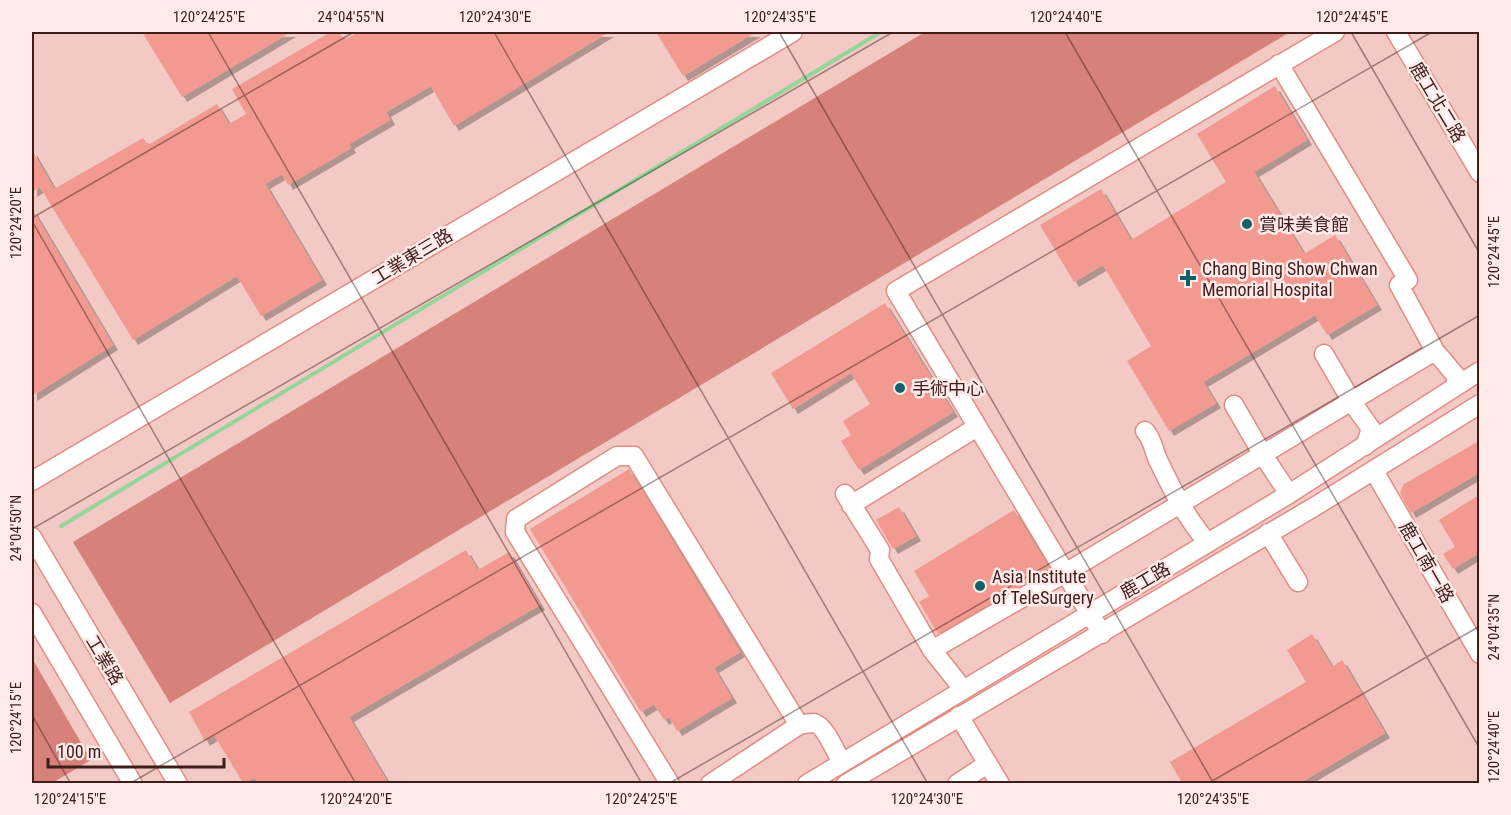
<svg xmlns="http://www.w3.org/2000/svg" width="1511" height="815" viewBox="0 0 1511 815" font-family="'Roboto Condensed','Noto Sans TC',sans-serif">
  <defs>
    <filter id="shadow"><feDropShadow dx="5" dy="5" stdDeviation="0" flood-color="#0004"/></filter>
  </defs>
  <rect width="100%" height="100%" fill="#fed8d3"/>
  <path fill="#f2c9c5" d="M32,32H1479V783H32Z"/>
  <path fill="#d6827a" d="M925,32H1290L170,703L73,542Z
    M32,658L91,760L52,783H32Z"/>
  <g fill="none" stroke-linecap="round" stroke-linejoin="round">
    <path stroke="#95d59a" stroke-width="4" d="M61,526L881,32"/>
  </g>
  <path fill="#f29990" filter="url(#shadow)" d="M142,32H291L182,97Z
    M331,32H339L344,40L359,32H609L454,126L431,86L386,112L390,120L349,144L351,148L288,185L282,174L265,184L322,280L261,316L237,276L133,340L40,187L32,192V150L54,189L143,138L148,145L217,104L229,124L246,114L232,89Z
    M656,32H756L683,76Z
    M1275,86L1307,140L1254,172L1304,254L1335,235L1377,305L1327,335L1315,315L1203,382L1216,403L1169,431L1127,361L1151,346L1103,265L1074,282L1040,225L1101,189L1131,240L1226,182L1197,134Z
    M32,209L113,345L32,396Z
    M885,303L953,412L859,470L841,441L851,435L843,421L870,404L851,373L793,409L771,373Z
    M1479,441V473L1411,513L1400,493L1404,484Z
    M629,469L740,652L714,668L732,698L677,731L669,717L664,720L654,704L641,712L530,529Z
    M1479,495V553L1453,569L1443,554L1455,547L1439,520Z
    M899,507L916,536L893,549L876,520Z
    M1014,510L1050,569L938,634L919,602L929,596L914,571Z
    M466,550L478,570L509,552L540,605L349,717L388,783H258L255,778L243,783L214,735L205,741L189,712Z
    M1312,634L1332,667L1342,660L1385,733L1300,783H1182L1170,762L1306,682L1287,650Z"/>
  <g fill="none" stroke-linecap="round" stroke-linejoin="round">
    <defs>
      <path id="minor" d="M1396,32L1480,173
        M1279,64L1408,280L1399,285L1435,351L1457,377L1455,386
        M1324,354L1352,402L1371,429L1365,446
        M1234,405L1263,455L1289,494
        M1145,431C1153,440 1153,449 1158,460C1172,489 1186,518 1208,543
        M1374,471L1480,654
        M32,481L793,32
        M845,494L880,550L879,559L932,650L963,689
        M851,505L977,427
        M1268,533L1298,582
        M32,537L178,784
        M32,613L133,784
        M1102,634L896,291L1335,32
        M932,650L1065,573L1435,351
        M959,716L1000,784
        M670,784L515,532L516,519L617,456H634L799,725
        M710,784L799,725C804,724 810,723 814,723C825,725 836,753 842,763
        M807,784L1289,494L1480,371
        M846,784L1319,504L1480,404
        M957,784L987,764"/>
    </defs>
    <use href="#minor" stroke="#e38c83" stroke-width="21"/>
    <use href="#minor" stroke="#fff" stroke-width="18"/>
  </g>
  <path fill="none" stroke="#3f1d1a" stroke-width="1.5" stroke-opacity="0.45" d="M208,32L642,784M494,32L928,784M779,32L1214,784M1065,32L1480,749M1351,32L1480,254M32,218L354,32M32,221L356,784M32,529L893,32M32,715L71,784M129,784L1432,32M668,784L1480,315M1207,784L1480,626"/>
  <g fill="#12616a" stroke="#feeae8" stroke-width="2">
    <circle cx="1247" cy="224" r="6"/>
    <path d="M1185 269h6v6h6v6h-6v6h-6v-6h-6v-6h6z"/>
    <circle cx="900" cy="388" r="6"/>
    <circle cx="980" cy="586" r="6"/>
  </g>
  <g text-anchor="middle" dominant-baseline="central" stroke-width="5" stroke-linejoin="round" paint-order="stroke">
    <g font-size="18" fill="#3f1d1a" stroke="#feeae8">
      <text transform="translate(1438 102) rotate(59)">鹿工北二路</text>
      <text transform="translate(412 256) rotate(-31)">工業東三路</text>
      <text transform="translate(1427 562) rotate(60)">鹿工南一路</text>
      <text transform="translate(1145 580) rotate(-30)">鹿工路</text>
      <text transform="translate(105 660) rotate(59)">工業路</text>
    </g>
    <g font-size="18" fill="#3f1d1a" stroke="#feeae8" text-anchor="start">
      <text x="1259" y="224">賞味美食館</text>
      <text x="1202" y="268">Chang Bing Show Chwan<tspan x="1202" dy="21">Memorial Hospital</tspan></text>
      <text x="912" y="388">手術中心</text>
      <text x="992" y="576">Asia Institute<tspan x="992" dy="21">of TeleSurgery</tspan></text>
    </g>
  </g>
  <rect width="1511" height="815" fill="none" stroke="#feeae8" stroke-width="66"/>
  <path d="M48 758v9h176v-9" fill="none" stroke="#3f1d1a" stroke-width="3"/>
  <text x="57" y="758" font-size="18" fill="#3f1d1a" stroke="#feeae8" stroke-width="4.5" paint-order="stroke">100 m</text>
  <rect x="33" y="33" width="1445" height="749" fill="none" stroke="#3f1d1a" stroke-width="2"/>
  <g font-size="15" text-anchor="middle" fill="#3f1d1a">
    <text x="209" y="22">120°24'25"E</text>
    <text x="351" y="22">24°04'55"N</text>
    <text x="495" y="22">120°24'30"E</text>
    <text x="780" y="22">120°24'35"E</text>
    <text x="1066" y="22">120°24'40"E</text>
    <text x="1352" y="22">120°24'45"E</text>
    <text transform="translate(16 223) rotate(-90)" y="5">120°24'20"E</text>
    <text transform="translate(1494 252) rotate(-90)" y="5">120°24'45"E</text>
    <text transform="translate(16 528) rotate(-90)" y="5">24°04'50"N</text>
    <text transform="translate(1494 627) rotate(-90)" y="5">24°04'35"N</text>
    <text transform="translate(16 718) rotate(-90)" y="5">120°24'15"E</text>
    <text transform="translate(1494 747) rotate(-90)" y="5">120°24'40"E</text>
    <text x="70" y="804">120°24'15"E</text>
    <text x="356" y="804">120°24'20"E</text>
    <text x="641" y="804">120°24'25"E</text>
    <text x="927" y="804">120°24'30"E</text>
    <text x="1213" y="804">120°24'35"E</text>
  </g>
</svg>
